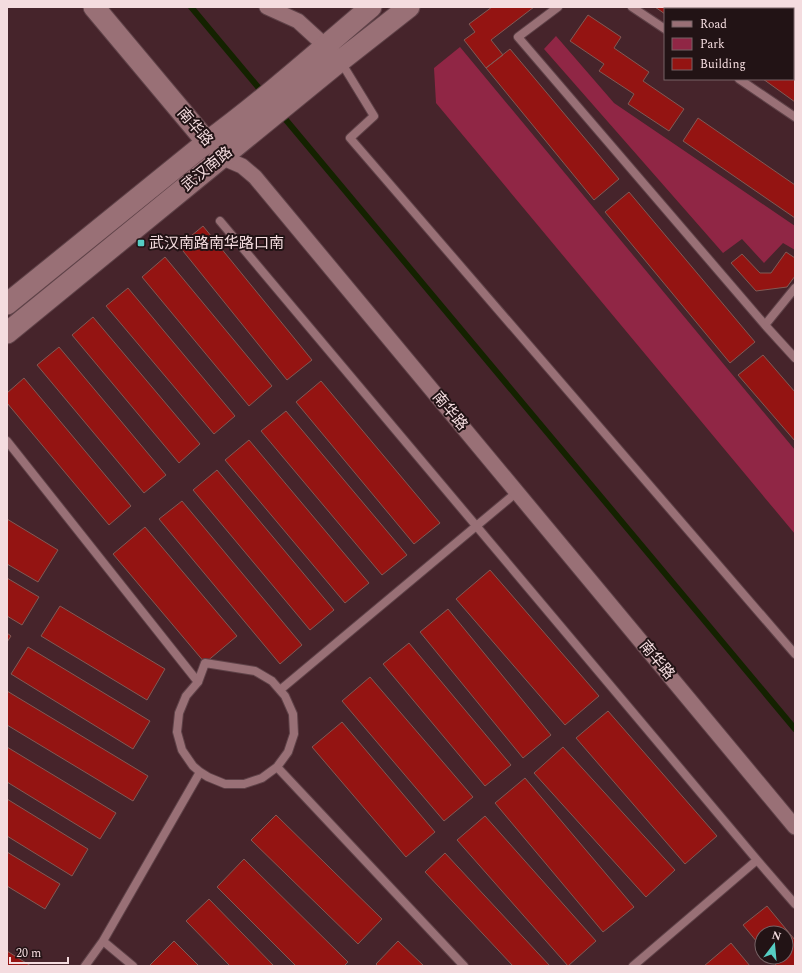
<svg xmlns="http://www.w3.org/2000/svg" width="802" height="973" viewBox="0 0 802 973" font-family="Spectral,'Noto Sans SC',serif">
  <rect width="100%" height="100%" fill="#46242b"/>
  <path fill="#902645" d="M556,36L614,103L795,226V250L783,243L764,263L742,239L723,253L544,49Z
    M460,47L795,450V534L436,103L434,68Z"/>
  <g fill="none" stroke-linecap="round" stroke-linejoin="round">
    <path stroke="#142200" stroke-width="6" d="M191,7L263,93
      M281,114L795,729"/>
  </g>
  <path fill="#941412" stroke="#815a55" d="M492,7H534L491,40L503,55L486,68L464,40L475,32L469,24Z
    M655,7H713L716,9H665V14Z
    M780,7H795V18L793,16V9H783Z
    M588,15L621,37L614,48L649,72L643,81L684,109L669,131L628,104L634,94L599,71L604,64L570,41Z
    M510,49L619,179L594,200L486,68Z
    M793,62L795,64V102L763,79H793Z
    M698,118L795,185V218L683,141Z
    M629,192L755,342L730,363L605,212Z
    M203,226L312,360L287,380L179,246Z
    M786,252L795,258V276L787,287L756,291L731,263L742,254L760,273H771Z
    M165,257L272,386L249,406L142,277Z
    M128,288L235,416L214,434L106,306Z
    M93,317L200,444L179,463L72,335Z
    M59,347L166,475L144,493L37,365Z
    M763,355L795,392V441L738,375Z
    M24,378L131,506L109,525L7,403V393Z
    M321,381L440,523L414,544L296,402Z
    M286,411L407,555L382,575L261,431Z
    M249,440L369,583L345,603L225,460Z
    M217,470L334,610L310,630L193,490Z
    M182,501L302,645L280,664L159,519Z
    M7,519L58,550L38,582L7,564Z
    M145,527L237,636L205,663L113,554Z
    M490,570L599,696L565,725L456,599Z
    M7,578L39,597L22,625L7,616Z
    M60,606L165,669L147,700L41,636Z
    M448,609L551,735L523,758L420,632Z
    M7,633L11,636L7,642Z
    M409,643L511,765L485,786L383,664Z
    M28,647L150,721L133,749L11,674Z
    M370,677L473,797L444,821L342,701Z
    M7,691L148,776L133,801L7,725Z
    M608,711L717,836L685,864L576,738Z
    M342,722L435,832L406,857L312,747Z
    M7,747L116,813L100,839L7,782Z
    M563,747L675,870L646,897L534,773Z
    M525,778L634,907L603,932L495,803Z
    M7,799L88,849L72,876L7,836Z
    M276,815L382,919L358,944L251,840Z
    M485,816L596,941L568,966L457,840Z
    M7,852L60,884L45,909L7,886Z
    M445,853L550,966H513L425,872Z
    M244,859L348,962L344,966H296L217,887Z
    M209,899L274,966H230L186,921Z
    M767,906L795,940V966H777L769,957H786V933H762V948L743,925Z
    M174,941L199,966H149Z
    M398,941L424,966H378L376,964Z
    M731,943L750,966H704Z
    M7,951L31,966H7Z"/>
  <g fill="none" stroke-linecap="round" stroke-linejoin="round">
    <defs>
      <path id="lane" d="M558,7L518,37L765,325L795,358
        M632,7L665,29
        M341,62L374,116L350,138L795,654
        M739,79L795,117
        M220,221L757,860L633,966
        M765,325L795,288
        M7,441L198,682
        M205,663L255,671L272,681L285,696L293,714L294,734L288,752L277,767L262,778L244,784H225L208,777L200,772L193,766L182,750L177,732L179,713L186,696L198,682Z
        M280,690L517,492
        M277,767L464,966
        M757,860L795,904
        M85,966L103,941
        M133,966L103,941L200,772"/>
      <path id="street" d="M267,7L298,21L333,53
        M745,7L748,9
        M793,41L795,43
        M217,152L221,157L242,166L255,177L795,827"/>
      <path id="secondary" d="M94,7L207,142
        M7,304L207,142C264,100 317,53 371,7
        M7,333L335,65L409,7"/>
    </defs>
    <use href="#lane" stroke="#5f4248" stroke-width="10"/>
    <use href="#street" stroke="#5f4248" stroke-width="17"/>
    <use href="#secondary" stroke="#5f4248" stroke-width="23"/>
    <use href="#lane" stroke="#997076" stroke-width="8"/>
    <use href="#street" stroke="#997076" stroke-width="15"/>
    <use href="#secondary" stroke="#997076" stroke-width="21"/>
  </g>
  <rect fill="#56cec4" stroke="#221315" stroke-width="1.5" x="137" y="239" width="8" height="8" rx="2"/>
  <g text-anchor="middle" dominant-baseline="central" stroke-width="4" stroke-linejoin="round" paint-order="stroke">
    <g font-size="15" fill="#f4dcdf" stroke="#221315">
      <text transform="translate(195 127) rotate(49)">南华路</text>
      <text transform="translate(207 169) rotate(-39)">武汉南路</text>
      <text transform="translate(450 411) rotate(50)">南华路</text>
      <text transform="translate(657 660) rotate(50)">南华路</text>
    </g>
    <g font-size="15" fill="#f4dcdf" stroke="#221315" text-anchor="start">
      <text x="149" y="243">武汉南路南华路口南</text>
    </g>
  </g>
  <rect width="802" height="973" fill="none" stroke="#f4dcdf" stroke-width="16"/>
  <rect x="664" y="8" width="130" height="72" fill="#221315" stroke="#766366"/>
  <rect x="672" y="21" width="20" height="6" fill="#997076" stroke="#766366"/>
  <text x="700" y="28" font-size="12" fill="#f4dcdf">Road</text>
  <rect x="672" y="38" width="20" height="12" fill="#902645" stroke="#766366"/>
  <text x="700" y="48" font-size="12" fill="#f4dcdf">Park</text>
  <rect x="672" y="58" width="20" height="12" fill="#941412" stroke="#766366"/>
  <text x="700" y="68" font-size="12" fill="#f4dcdf">Building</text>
  <g transform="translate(774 945) rotate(16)"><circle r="19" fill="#221315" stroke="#766366"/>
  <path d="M0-3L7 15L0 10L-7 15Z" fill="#56cec4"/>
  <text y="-6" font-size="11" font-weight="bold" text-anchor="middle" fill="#f4dcdf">N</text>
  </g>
  <path d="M10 957v6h58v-6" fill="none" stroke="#f4dcdf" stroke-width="2"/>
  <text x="16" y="957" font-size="12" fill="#f4dcdf" stroke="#221315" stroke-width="3" paint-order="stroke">20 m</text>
</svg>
